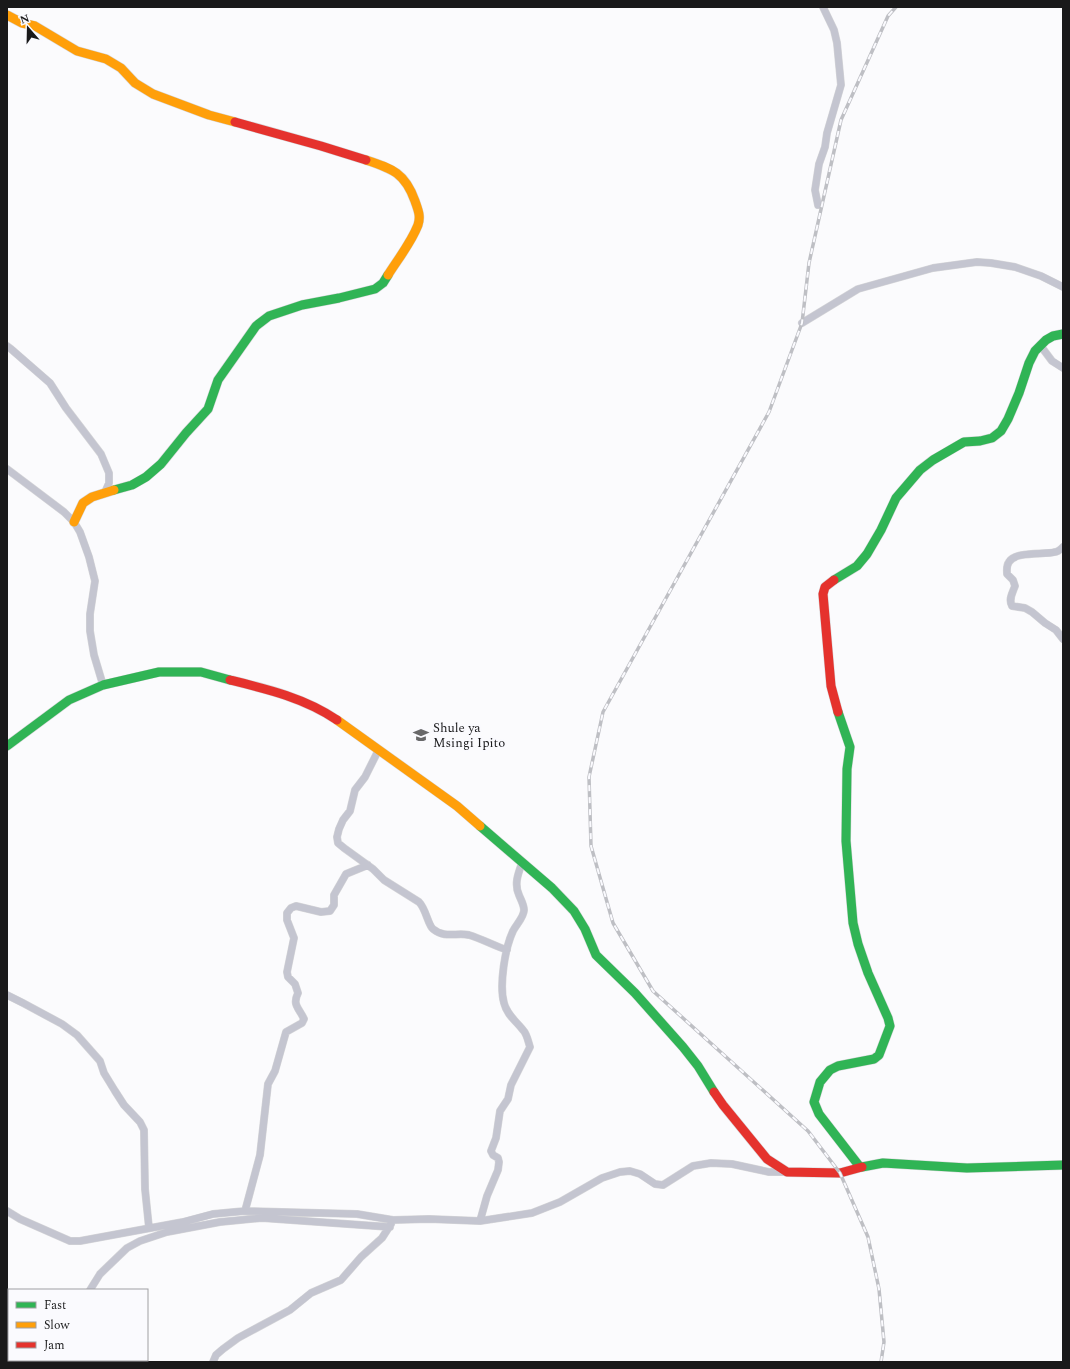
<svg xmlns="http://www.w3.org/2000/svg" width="1070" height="1369" viewBox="0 0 1070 1369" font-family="Spectral,serif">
  <rect width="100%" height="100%" fill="#fbfbfd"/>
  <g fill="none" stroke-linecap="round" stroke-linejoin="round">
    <defs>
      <path id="street" d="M818,205L815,190L819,164L825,147L827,133L841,85L837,43L834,30L823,7
        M802,323L858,289L933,268L977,262L991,263L1015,267L1041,276L1063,287
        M1040,345L1052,361L1063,368
        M7,346L11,349L50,383L66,408L101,454L109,473V483L105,492
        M7,469L64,512L74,522L80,532L89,557L95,581L90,614V631L94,655L103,685
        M1063,547C1061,549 1058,552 1055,552C1044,555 1015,551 1009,562C1006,566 1007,570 1007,574L1013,580L1015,586C1013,592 1008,599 1012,606L1025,608L1032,612L1045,623L1056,630L1063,639
        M378,751L365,777L355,790L350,811L343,820L339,829L337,837L338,843L344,848L373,869L384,880L419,902C426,909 428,925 433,929C445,939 457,932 469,935C482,939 495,946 507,950
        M7,995L23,1003L62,1024L77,1035L100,1061L104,1073L115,1091L124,1105L140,1122L144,1130L145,1189L149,1228
        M7,1211L20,1219L70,1241H80L183,1222L213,1214L245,1211L357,1214L393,1220L429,1219L480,1221L532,1213L560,1202L602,1178L620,1172L630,1171L640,1174L655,1184L663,1185L693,1166L711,1163L732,1164L769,1172H787
        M245,1211L260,1155L268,1084L275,1071L286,1032L302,1023L304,1019C299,1008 292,1005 298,993L295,984L288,977L287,972L294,938L287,920V913L291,908L296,906L321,912L330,911L334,905V895L346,874L368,865
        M480,1221L487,1196L498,1170L499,1162L498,1158L493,1155L491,1151L496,1138L500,1111L508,1099L511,1085L530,1047C528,1041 527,1034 523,1030C516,1021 507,1015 504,1003C499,985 505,948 513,931C516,925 524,917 524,910C524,905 521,900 519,895C514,884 518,874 522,863
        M90,1290L100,1274L127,1248L140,1241L167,1232L220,1222L262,1218L390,1227
        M17,1362L19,1360
        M213,1362L216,1355L223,1349L238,1338L290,1310L311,1293L341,1280L361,1257L382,1238L391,1224"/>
      <path id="fast" d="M114,490L132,485L146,477L161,464L186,433L208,409L218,380L256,326L269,316L302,305L339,298L375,289L383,283L388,275
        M834,580L857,566L867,554L881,530L896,498L920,470L933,460L964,442L980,441L992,438L1001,431L1008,419L1019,393L1029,363L1035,351L1046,340L1053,336L1063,334
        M838,712L850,747L847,769L846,841L853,923L858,944L868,973L888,1018L890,1026L879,1055L874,1059L838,1066L830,1070L820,1082L814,1102L819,1114L860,1167
        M7,746L69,700L103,685L159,672H201L230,680
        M480,826L552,888L574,911L585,929L596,955L635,993L683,1047L698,1066L714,1092
        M862,1167L883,1163L967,1168L1063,1165"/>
      <path id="slow" d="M7,15L22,23L35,26L77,51L106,59L121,68L135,83L153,94L209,115L235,122
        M366,160C393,169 405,173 415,201C418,210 421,216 418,225C411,243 398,259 388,275
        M74,522L83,503L92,497L114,490
        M337,720L457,806L480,826"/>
      <path id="jam" d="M235,122L321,146L366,160
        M834,580L825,587L823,594L831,686L838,712
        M230,680C267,689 305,698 337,720
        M714,1092L723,1105L767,1159L787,1172L840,1173L862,1167"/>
    </defs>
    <use href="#street" stroke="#d7d7d9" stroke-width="8"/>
    <use href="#fast" stroke="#d7d7d9" stroke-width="10"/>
    <use href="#slow" stroke="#d7d7d9" stroke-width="10"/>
    <use href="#jam" stroke="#d7d7d9" stroke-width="10"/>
    <use href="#street" stroke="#c4c5d0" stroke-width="7"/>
    <use href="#fast" stroke="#30b455" stroke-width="9"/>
    <use href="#slow" stroke="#ff9f0a" stroke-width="9"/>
    <use href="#jam" stroke="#e5322d" stroke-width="9"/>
    <defs>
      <path id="rail" d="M881,1362L884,1342L879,1289L868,1237L840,1173L808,1131L653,991L613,923L591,846L589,777L603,712L769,412L802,323L809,263L841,120L888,16L896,7"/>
    </defs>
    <use href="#rail" stroke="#bebfc4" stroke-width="3.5"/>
    <use href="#rail" stroke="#fafafe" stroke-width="2" stroke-dasharray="6" stroke-linecap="butt"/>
  </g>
  <defs>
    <symbol id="school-bare" viewBox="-9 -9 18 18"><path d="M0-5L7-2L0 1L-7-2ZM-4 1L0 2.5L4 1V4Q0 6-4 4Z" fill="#686869" stroke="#fafafe" stroke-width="2.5" paint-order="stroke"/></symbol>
  </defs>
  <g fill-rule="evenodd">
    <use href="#school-bare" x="410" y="724" width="22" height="22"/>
  </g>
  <g text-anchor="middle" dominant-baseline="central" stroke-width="3.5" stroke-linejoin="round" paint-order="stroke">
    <g font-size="13" fill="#19191a" stroke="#fafafe" text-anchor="start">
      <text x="433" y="728">Shule ya<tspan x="433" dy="15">Msingi Ipito</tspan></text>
    </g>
  </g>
  <rect width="1070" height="1369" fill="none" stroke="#19191a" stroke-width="16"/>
  <rect x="8" y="1289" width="140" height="72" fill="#fafafe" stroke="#a0a0a3"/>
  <rect x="16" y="1302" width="20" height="6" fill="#30b455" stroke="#a0a0a3"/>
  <text x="44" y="1309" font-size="12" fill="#19191a">Fast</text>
  <rect x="16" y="1322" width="20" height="6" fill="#ff9f0a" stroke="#a0a0a3"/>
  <text x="44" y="1329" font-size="12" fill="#19191a">Slow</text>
  <rect x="16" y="1342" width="20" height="6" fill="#e5322d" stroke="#a0a0a3"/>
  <text x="44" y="1349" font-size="12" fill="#19191a">Jam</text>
  <g transform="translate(28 28) rotate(340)" stroke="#fafafe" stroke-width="3" paint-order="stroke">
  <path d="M0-3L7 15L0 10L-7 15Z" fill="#19191a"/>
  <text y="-6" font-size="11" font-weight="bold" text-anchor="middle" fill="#19191a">N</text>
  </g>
</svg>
